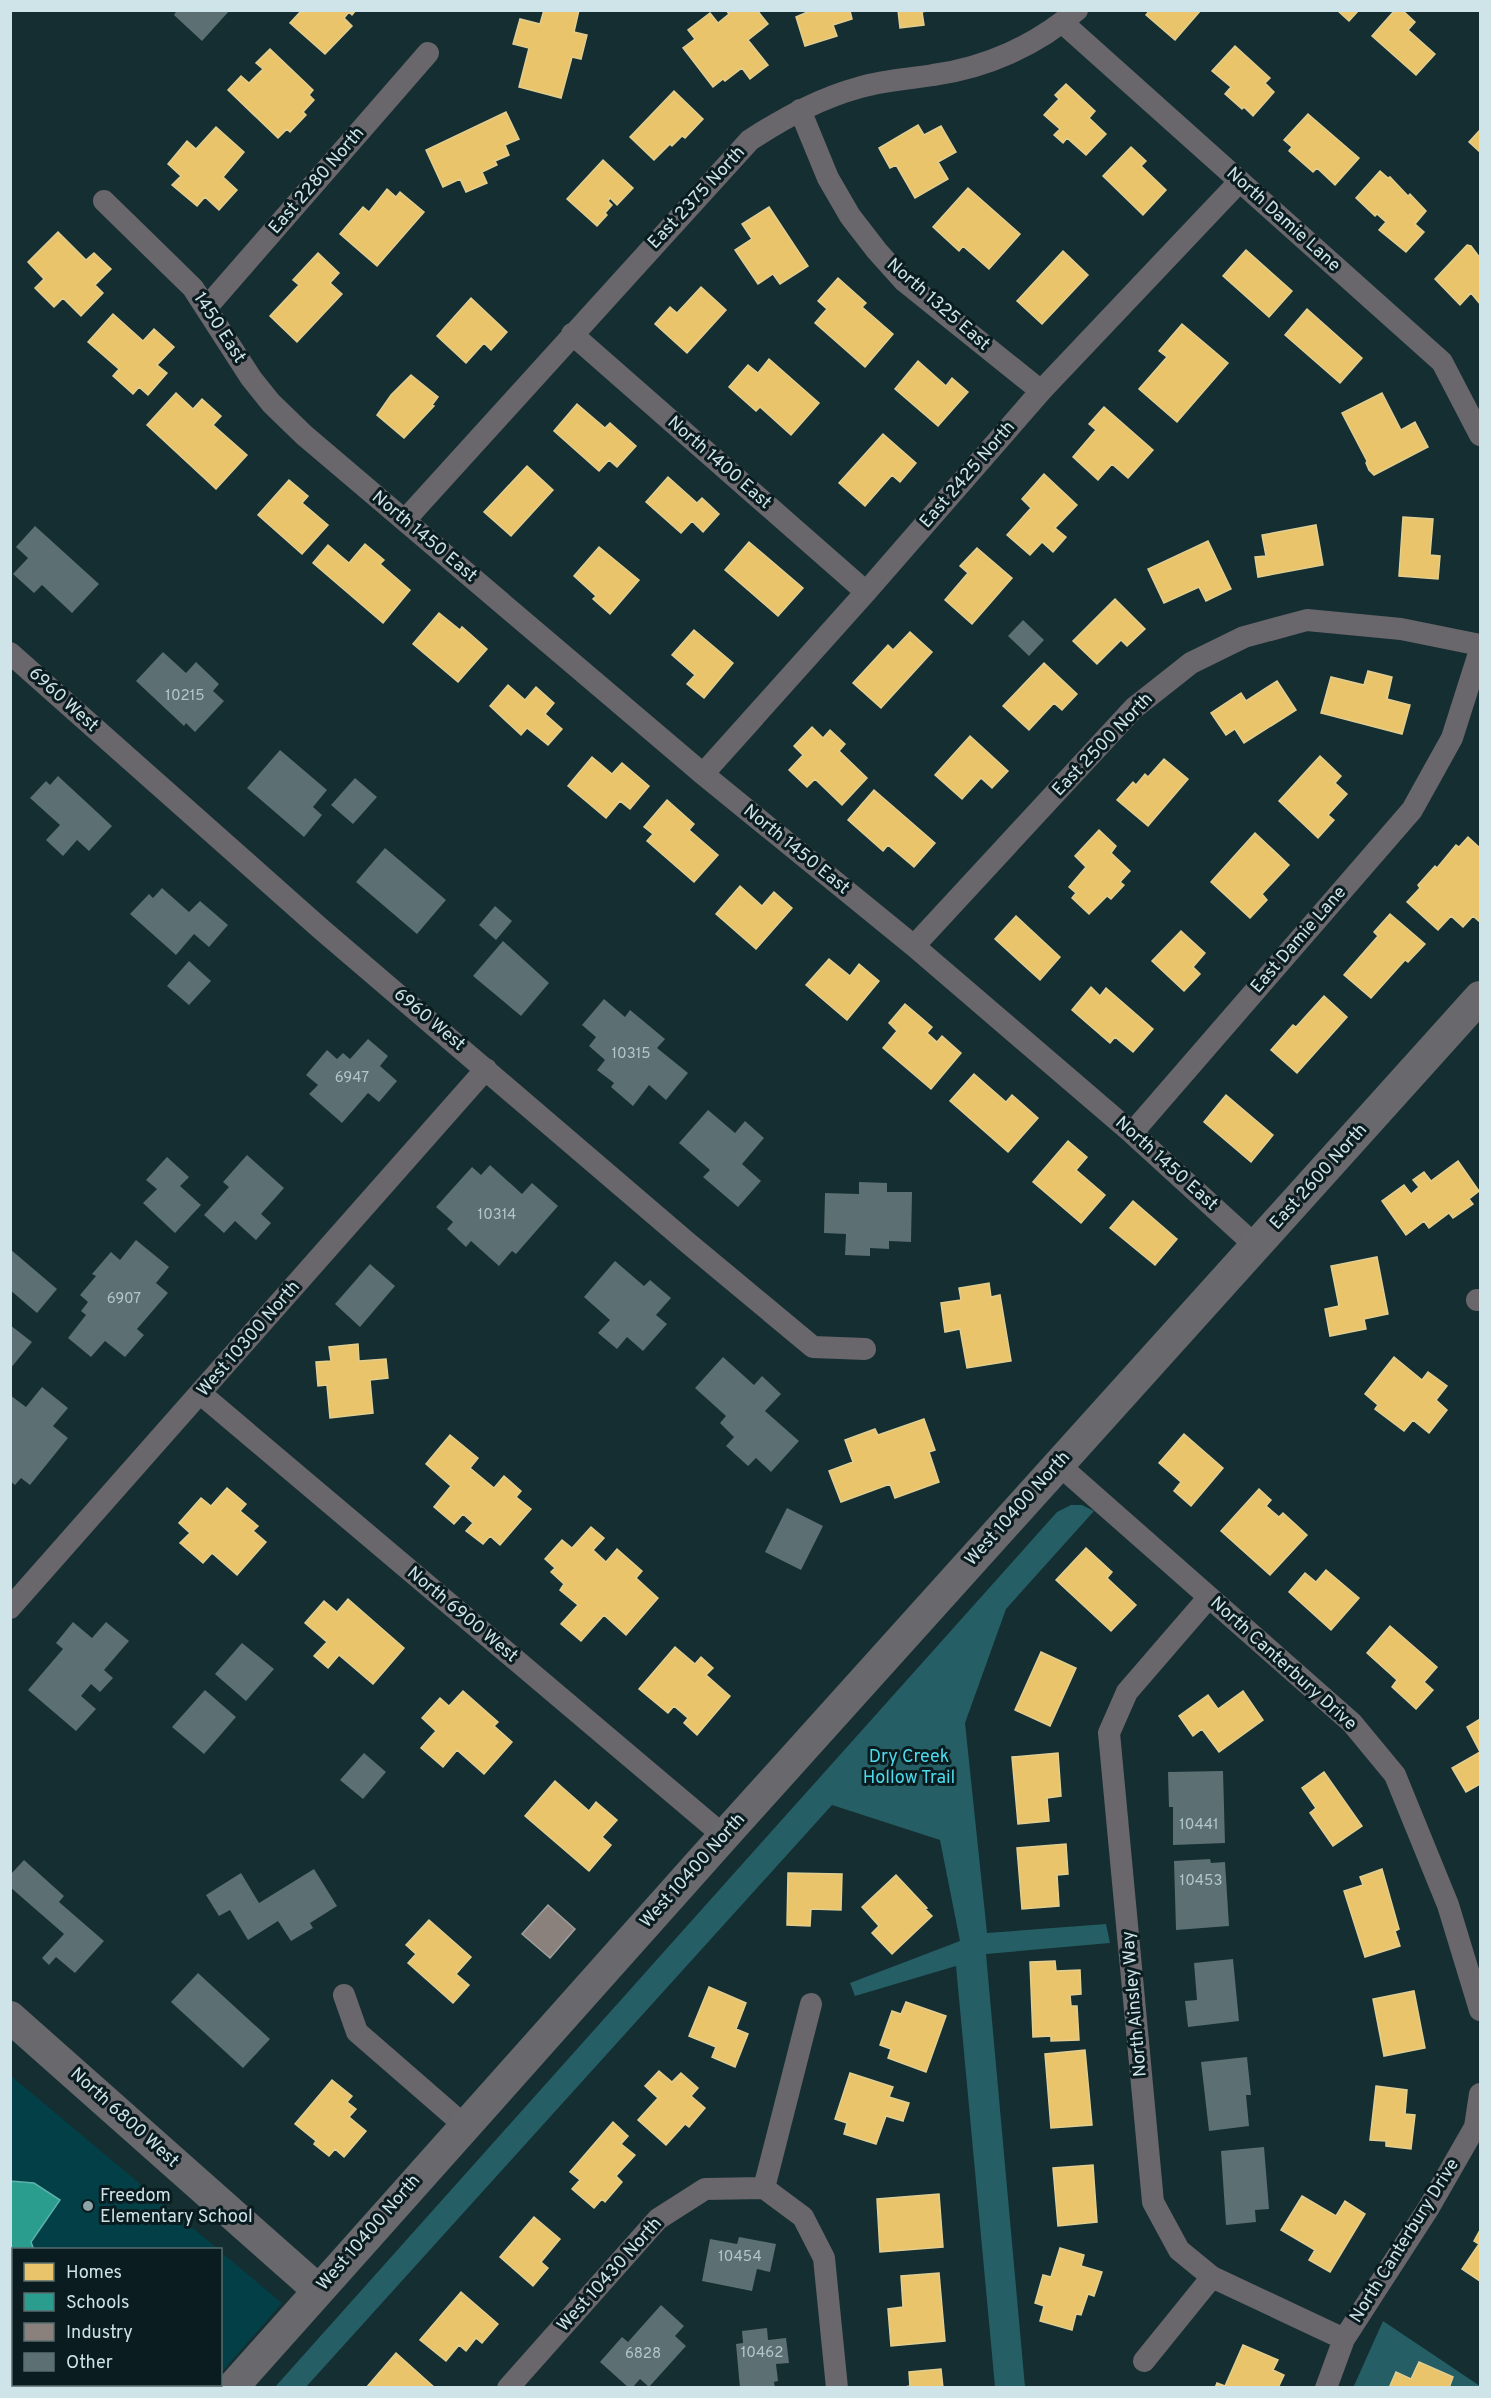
<svg xmlns="http://www.w3.org/2000/svg" width="1491" height="2398" viewBox="0 0 1491 2398" font-family="Overpass,sans-serif">
  <rect width="100%" height="100%" fill="#152e31"/>
  <path fill="#033f46" d="M10,2075L218,2249L14,2250V2384L210,2385L207,2387H11Z
    M221,2252L282,2303L221,2373Z"/>
  <path fill="#255e64" d="M1071,1505H1082L1094,1511L1006,1609L965,1723L987,1933L1106,1924L1110,1943L986,1954L1025,2387H995L956,1966L855,1996L850,1983L960,1941L940,1840L832,1805L306,2387H275L1057,1512Z
    M1383,2321L1480,2386V2388H1353Z"/>
  <path fill="#e9c46a" stroke="#e1ce90" stroke-width="1.5" d="M302,10H356L352,15L349,12L344,18L352,26L325,54L290,23Z
    M544,10H579L574,32L587,35L581,59L572,57L561,98L519,87L529,48L513,44L520,19L540,24Z
    M726,10H757L768,24L748,40L768,65L750,79L742,68L725,81L723,79L713,87L683,48L695,39L688,30L710,13L718,23L729,14Z
    M812,10H853L850,11L852,19L833,25L837,36L805,46L796,17Z
    M898,10H930L922,12L924,25L900,28Z
    M1150,10H1201L1175,40L1146,15Z
    M1337,10H1359L1349,21Z
    M1395,10H1402L1415,22L1408,30L1435,54L1416,75L1372,36Z
    M1235,46L1270,78L1265,83L1274,92L1253,116L1244,107L1242,109L1225,94L1231,87L1212,71Z
    M270,49L313,90L309,95L314,100L303,112L306,115L290,132L287,129L278,138L228,90L241,76L249,83L263,69L256,63Z
    M1066,84L1095,111L1089,118L1106,134L1086,155L1067,138L1063,143L1054,135L1060,129L1044,115L1059,99L1055,95Z
    M674,91L703,119L685,138L682,136L672,146L670,144L654,160L630,137Z
    M506,112L519,139L505,145L509,155L495,161L497,165L482,172L487,183L466,192L460,179L443,187L426,150Z
    M1308,114L1359,158L1335,185L1317,168L1313,172L1289,151L1292,147L1284,140Z
    M918,125L924,135L941,126L956,152L938,162L948,179L915,198L896,165L890,168L879,148Z
    M216,127L244,152L223,177L237,190L219,210L205,197L197,206L172,185L181,176L168,164L187,141L196,149Z
    M1480,130V152L1469,142Z
    M1131,147L1146,161L1141,166L1166,190L1143,215L1103,176Z
    M603,160L633,188L617,205L610,198L608,201L612,205L605,213L607,215L597,226L567,199Z
    M1380,171L1388,178L1390,177L1408,196L1410,194L1426,211L1415,224L1424,232L1406,252L1379,230L1386,222L1377,214L1375,216L1356,198Z
    M968,188L1020,234L989,269L963,246L959,251L933,227Z
    M387,189L396,197L400,192L424,212L377,266L340,234L363,207L369,212Z
    M769,207L808,266L780,284L773,274L758,284L735,250L752,239L742,224Z
    M58,232L86,260L94,253L111,269L95,285L103,293L81,316L63,298L54,307L35,288L44,279L28,262Z
    M1467,245L1471,246L1480,258V304L1471,293L1460,305L1435,279Z
    M1246,250L1292,291L1269,317L1223,276Z
    M1063,251L1088,275L1042,324L1017,301Z
    M318,253L339,273L330,283L342,294L297,342L270,316L299,285L293,280Z
    M838,278L866,303L862,307L893,334L865,367L815,323L827,309L818,301Z
    M701,287L726,310L687,353L655,324L670,307L677,313Z
    M471,298L507,332L491,350L484,343L466,363L437,336Z
    M1307,309L1362,358L1340,383L1285,335Z
    M113,314L143,341L154,329L174,347L157,365L167,373L148,395L139,387L133,394L113,376L119,369L88,342Z
    M1182,324L1228,363L1177,422L1139,389L1167,357L1159,351Z
    M769,359L819,403L791,435L760,407L756,411L729,387L748,365L758,373Z
    M918,361L946,386L952,378L968,392L938,426L895,389Z
    M411,375L438,397L432,405L434,406L404,438L377,415L391,395Z
    M176,393L193,409L202,399L221,416L213,425L247,455L216,489L147,425Z
    M1382,393L1401,430L1415,422L1428,447L1374,475L1369,470L1366,463L1367,461L1342,413Z
    M577,404L605,428L610,423L636,446L617,467L609,460L599,471L554,431Z
    M1104,407L1153,450L1128,478L1112,464L1098,480L1073,457L1096,430L1089,424Z
    M883,434L916,463L900,482L892,475L865,506L839,483Z
    M527,466L553,490L511,536L484,512Z
    M1044,474L1077,505L1055,528L1066,537L1053,552L1042,542L1030,555L1007,535L1031,508L1022,499Z
    M668,477L697,503L702,498L719,514L703,532L692,521L681,533L646,502Z
    M289,480L308,496L302,503L328,525L302,554L258,515Z
    M1403,517L1433,519L1430,555L1440,556L1438,579L1399,576Z
    M1316,525L1323,565L1258,577L1255,557L1266,556L1262,535Z
    M1208,541L1231,589L1206,601L1199,587L1164,603L1148,569Z
    M749,542L803,588L778,616L725,570Z
    M365,544L384,560L380,564L410,590L383,623L313,563L328,545L349,563Z
    M599,547L639,580L610,614L593,599L596,596L574,576Z
    M977,548L1012,578L972,624L945,600L968,573L960,566Z
    M1115,599L1145,629L1127,646L1121,640L1097,664L1073,641Z
    M439,613L460,630L462,627L487,649L458,682L413,644Z
    M694,630L733,663L704,698L687,684L695,675L672,655Z
    M910,632L932,652L881,708L853,683L888,645L893,650Z
    M1044,663L1077,694L1062,710L1054,703L1029,730L1003,706Z
    M1368,671L1392,677L1387,699L1410,705L1402,734L1321,713L1331,677L1364,685Z
    M1277,681L1296,710L1244,743L1235,729L1226,735L1211,713L1241,693L1246,701Z
    M508,685L525,700L536,687L554,703L545,714L562,729L548,745L527,728L521,735L490,706Z
    M812,727L823,738L830,730L845,744L839,751L867,778L842,805L815,779L807,787L789,770L803,755L794,746Z
    M970,736L1008,771L992,788L981,778L962,799L935,775Z
    M1320,756L1341,776L1335,783L1347,794L1328,815L1334,820L1318,838L1279,801Z
    M592,757L612,774L622,763L649,786L630,809L620,801L606,818L568,786Z
    M1164,759L1188,779L1148,826L1117,800L1133,782L1136,785L1145,774L1148,777Z
    M874,790L935,843L914,867L888,845L883,851L848,820Z
    M667,800L694,824L689,830L718,855L694,882L647,841L653,834L644,827Z
    M1099,830L1116,846L1111,853L1130,871L1120,882L1124,885L1111,899L1107,896L1089,914L1072,898L1076,893L1069,887L1086,867L1075,856Z
    M1255,833L1289,865L1262,894L1267,900L1250,918L1211,882Z
    M1468,837L1480,848V878L1479,880L1480,882V922L1473,916L1463,927L1451,916L1438,930L1407,902L1420,888L1418,885L1435,866L1437,868L1456,845L1459,847Z
    M740,886L762,906L774,892L792,908L756,949L716,914Z
    M1390,914L1425,944L1408,962L1405,960L1371,998L1344,975L1378,936L1374,932Z
    M1016,916L1060,957L1040,980L995,939Z
    M1181,931L1205,953L1193,967L1200,974L1184,991L1152,961Z
    M829,959L850,976L859,964L879,981L847,1020L806,985Z
    M1091,987L1100,996L1106,988L1153,1029L1133,1052L1115,1037L1110,1043L1072,1010Z
    M1324,996L1347,1017L1297,1073L1271,1050L1293,1025L1296,1027Z
    M905,1004L932,1027L927,1033L937,1042L942,1036L961,1053L931,1089L883,1048L897,1031L889,1023Z
    M974,1074L1006,1102L1012,1095L1038,1118L1008,1152L950,1101Z
    M1226,1095L1273,1135L1251,1162L1204,1122Z
    M1068,1141L1087,1157L1076,1170L1105,1195L1081,1223L1033,1182Z
    M1458,1161L1479,1191L1469,1199L1473,1204L1453,1218L1449,1213L1429,1228L1424,1221L1406,1235L1382,1201L1404,1185L1411,1194L1419,1187L1413,1180L1424,1172L1431,1181Z
    M1133,1201L1177,1239L1155,1265L1110,1228Z
    M1377,1257L1388,1314L1364,1319L1366,1329L1330,1336L1325,1309L1339,1306L1331,1266Z
    M989,1283L991,1297L1000,1295L1011,1361L967,1368L960,1329L945,1332L941,1303L961,1300L959,1288Z
    M358,1344L359,1361L386,1359L388,1378L370,1380L373,1413L330,1418L327,1385L318,1386L316,1362L331,1361L329,1347Z
    M1394,1357L1422,1380L1428,1372L1447,1386L1436,1400L1447,1410L1429,1433L1413,1420L1404,1431L1375,1409L1378,1405L1365,1394Z
    M924,1419L935,1450L929,1452L939,1482L895,1498L890,1484L841,1502L829,1471L853,1462L845,1440L875,1429L878,1435Z
    M1184,1434L1223,1468L1191,1506L1174,1491L1181,1482L1159,1463Z
    M450,1435L478,1458L470,1468L494,1488L504,1476L521,1491L516,1497L531,1509L500,1545L490,1536L483,1544L466,1531L473,1523L463,1514L454,1524L434,1507L451,1486L426,1464Z
    M227,1488L246,1504L240,1511L258,1526L253,1531L266,1542L237,1575L212,1553L203,1563L180,1543L190,1533L179,1523L201,1498L211,1506Z
    M1259,1489L1271,1500L1266,1506L1279,1517L1283,1513L1307,1535L1270,1575L1221,1531Z
    M591,1527L604,1538L593,1550L606,1562L617,1549L642,1571L636,1578L658,1598L626,1635L604,1615L581,1641L561,1624L578,1605L560,1590L564,1584L551,1572L555,1568L545,1559L562,1540L572,1548Z
    M1086,1548L1112,1572L1107,1578L1136,1605L1111,1631L1056,1580Z
    M1326,1570L1359,1598L1331,1630L1289,1592L1305,1573L1316,1582Z
    M348,1599L404,1648L373,1684L339,1655L328,1668L314,1656L327,1642L305,1623L324,1601L337,1612Z
    M1390,1626L1437,1667L1424,1682L1433,1690L1416,1709L1392,1687L1397,1680L1367,1653Z
    M675,1647L695,1664L701,1657L713,1668L706,1675L730,1696L697,1735L684,1723L688,1718L674,1706L668,1713L639,1689Z
    M1041,1652L1076,1668L1050,1726L1015,1710Z
    M463,1691L498,1722L494,1726L512,1742L484,1774L457,1750L443,1767L421,1748L436,1731L422,1718L440,1698L449,1706Z
    M1243,1691L1263,1720L1219,1752L1202,1729L1193,1736L1179,1716L1208,1695L1218,1709Z
    M1480,1719V1752L1467,1727Z
    M1480,1752V1784L1466,1792L1452,1768Z
    M1058,1753L1061,1796L1047,1798L1049,1821L1018,1824L1012,1757Z
    M1324,1772L1362,1826L1333,1846L1310,1813L1316,1808L1302,1788Z
    M555,1781L589,1811L596,1802L617,1820L602,1837L611,1845L589,1871L525,1816Z
    M1066,1844L1068,1874L1057,1875L1059,1906L1022,1909L1017,1848Z
    M1382,1869L1399,1929L1395,1931L1400,1946L1365,1957L1344,1891L1363,1885L1360,1877Z
    M788,1873L842,1874L841,1910L811,1909L810,1926L787,1925Z
    M896,1875L927,1908L925,1909L932,1916L892,1954L872,1933L879,1926L862,1907Z
    M429,1920L471,1957L456,1974L469,1985L453,2003L408,1963L416,1954L406,1945Z
    M1055,1961L1056,1971L1080,1970L1081,1994L1070,1995L1071,2006H1077L1079,2040L1051,2041V2036L1033,2037L1030,1962Z
    M709,1987L746,2003L736,2029L748,2034L735,2067L712,2057L716,2047L689,2036Z
    M1414,1991L1425,2048L1384,2056L1373,1999Z
    M906,2002L946,2016L926,2072L888,2058L891,2049L880,2045L892,2011L901,2014Z
    M1085,2050L1092,2125L1051,2128L1045,2054Z
    M659,2071L672,2082L681,2073L698,2088L691,2096L705,2108L689,2127L685,2124L666,2145L638,2120L658,2098L645,2086Z
    M850,2073L893,2087L889,2097L909,2103L903,2121L886,2116L876,2144L844,2134L847,2123L835,2119Z
    M332,2080L352,2096L347,2102L356,2109L349,2117L366,2131L344,2157L335,2149L329,2156L314,2144L316,2141L295,2124Z
    M1376,2086L1407,2090L1405,2114L1415,2115L1411,2149L1386,2146V2141L1370,2140Z
    M613,2122L628,2136L621,2144L635,2155L616,2176L622,2182L605,2202L602,2199L594,2208L572,2189L580,2180L570,2172Z
    M1093,2165L1097,2222L1058,2226L1053,2168Z
    M939,2194L943,2247L880,2252L877,2199Z
    M1302,2196L1336,2216L1345,2201L1365,2214L1330,2272L1309,2260L1315,2250L1281,2230Z
    M534,2217L560,2239L541,2262L548,2268L533,2286L500,2257Z
    M1480,2230V2281L1462,2269L1479,2244L1474,2241Z
    M1060,2248L1084,2255L1081,2266L1102,2272L1094,2296L1088,2294L1081,2315L1076,2314L1072,2330L1040,2321L1044,2306L1035,2303L1043,2275L1051,2277Z
    M939,2273L945,2341L891,2346L888,2309L903,2307L901,2276Z
    M461,2292L498,2324L482,2343L476,2338L466,2351L459,2345L446,2361L420,2340Z
    M1243,2345L1278,2360L1273,2370L1284,2375L1278,2388H1215L1217,2383L1225,2386Z
    M396,2353L435,2388H366Z
    M1419,2362L1453,2377L1449,2388H1389L1396,2372L1411,2379Z
    M941,2369L943,2388H900L910,2386L909,2372Z"/>
  <path fill="#2a9d8f" stroke="#5bb2aa" stroke-width="1.5" d="M10,2181L34,2183L60,2200L31,2242L34,2250H14V2384H51L50,2388H10Z"/>
  <path fill="#8a817c" stroke="#9e9f9c" stroke-width="1.5" d="M548,1905L575,1929L550,1958L522,1934Z"/>
  <path fill="#5c6f72" d="M177,10H230L202,41L174,15Z
    M35,526L99,584L72,613L42,585L34,593L13,574L28,558L16,547Z
    M1023,620L1044,640L1029,656L1008,636Z
    M163,652L186,673L196,662L219,684L213,691L224,701L195,732L186,723L184,726L136,681Z
    M280,750L327,790L313,807L322,815L304,837L247,788Z
    M58,776L112,826L89,851L77,840L63,856L46,840L60,825L30,798L46,781L50,785Z
    M355,778L377,797L353,824L331,805Z
    M385,848L446,900L417,934L356,882Z
    M162,888L189,912L200,901L228,925L209,947L194,934L176,955L130,914L149,894L153,898Z
    M495,906L512,921L496,940L479,925Z
    M503,941L549,983L521,1016L473,976Z
    M189,961L211,981L189,1005L167,986Z
    M604,999L625,1017L630,1010L665,1039L657,1048L688,1073L666,1100L649,1085L633,1106L611,1087L614,1083L597,1070L605,1060L589,1046L596,1037L582,1025Z
    M368,1039L388,1056L380,1066L397,1081L379,1102L368,1093L342,1123L309,1094L318,1085L306,1075L327,1050L337,1059L343,1053L350,1059Z
    M708,1110L735,1133L745,1121L764,1138L742,1164L761,1181L738,1207L703,1177L710,1170L679,1143Z
    M247,1155L284,1188L261,1214L271,1223L256,1240L235,1221L224,1233L204,1215L229,1187L223,1182Z
    M167,1157L189,1177L180,1186L201,1205L175,1233L143,1203L157,1189L146,1180Z
    M490,1165L522,1194L532,1183L558,1206L516,1254L512,1251L499,1266L471,1241L466,1247L447,1229L453,1222L436,1207L472,1167L481,1175Z
    M859,1182L887,1183V1192H912L911,1242L889,1241V1249L870,1248V1256L845,1255L846,1234L824,1233L825,1193L859,1194Z
    M136,1240L169,1267L156,1283L168,1293L137,1329L144,1335L125,1357L105,1341L91,1357L68,1338L86,1315L81,1311L88,1302L80,1295L96,1276L92,1274L111,1252L120,1260Z
    M10,1249L57,1289L37,1313L10,1290Z
    M615,1261L644,1286L650,1280L671,1298L656,1315L667,1324L643,1351L627,1337L617,1349L598,1333L610,1320L584,1297Z
    M370,1264L395,1286L360,1327L335,1304Z
    M10,1325L32,1342L10,1369Z
    M723,1357L754,1385L762,1376L781,1394L765,1411L799,1441L771,1472L756,1458L748,1466L726,1446L734,1437L720,1423L726,1416L695,1388Z
    M42,1387L68,1408L53,1426L68,1438L30,1485L21,1478L15,1485L10,1481V1395L26,1407Z
    M787,1508L823,1526L801,1570L765,1552Z
    M73,1622L92,1638L106,1622L129,1641L104,1670L113,1678L100,1692L91,1684L81,1696L96,1709L76,1731L28,1690L63,1649L56,1643Z
    M242,1643L274,1669L246,1701L215,1674Z
    M205,1690L236,1717L204,1754L172,1727Z
    M364,1753L386,1772L363,1799L340,1780Z
    M1223,1771L1225,1843L1173,1845V1807H1169L1168,1772Z
    M1210,1859L1211,1863L1225,1862L1229,1926L1176,1930L1174,1861Z
    M24,1860L64,1896L59,1902L104,1941L75,1973L56,1957L49,1965L42,1958L64,1934L10,1887V1875Z
    M314,1869L337,1906L310,1923L313,1928L291,1941L278,1921L248,1940L230,1910L219,1916L206,1895L241,1873L259,1903Z
    M1233,1959L1239,2021L1188,2027L1185,2001L1197,2000L1194,1963Z
    M198,1973L270,2039L243,2068L171,2002Z
    M1247,2057L1251,2095H1246L1249,2126L1209,2131L1201,2062Z
    M1264,2147L1269,2209L1255,2210L1256,2222L1226,2225L1221,2151Z
    M739,2237L776,2244L770,2272L757,2269L752,2291L702,2281L710,2239L737,2244Z
    M661,2305L684,2326L675,2336L686,2346L649,2387L640,2379L632,2388H629L600,2362L622,2337L628,2342Z
    M767,2328L768,2340L786,2338L789,2363L776,2364L778,2381L774,2382L775,2388H740L736,2344L743,2343L742,2331Z"/>
  <g fill="none" stroke-linecap="round" stroke-linejoin="round">
    <path stroke="#69666c" stroke-width="22" d="M1063,23L1442,362L1480,435
      M800,110L828,178L850,216L877,251L904,281L1041,391
      M104,201L193,288L251,378L271,403L304,435L703,774L914,946L1132,1133L1257,1247
      M207,307L428,53
      M572,334L866,592
      M405,520L750,140C786,117 820,98 861,87C885,80 909,79 933,75C986,68 1037,45 1077,10
      M10,653L321,929L688,1243L813,1347L865,1349
      M703,774L866,592L1041,391L1240,181
      M914,946L1134,708L1191,663L1244,637L1307,620L1401,629L1480,645
      M1132,1133L1412,810L1452,738L1480,650
      M1477,1300H1480
      M201,1394L724,1836
      M1058,1464L1352,1723L1395,1775L1448,1905L1480,2010
      M1209,1597L1127,1692L1109,1733L1153,2202L1179,2250L1212,2277L1344,2339
      M10,1608L486,1069
      M344,1995L357,2032L464,2125
      M764,2188L803,2217L824,2258L837,2388
      M764,2188L811,2004
      M1144,2361L1212,2277
      M508,2388L658,2219L705,2189L764,2188
      M1326,2388L1344,2339L1428,2209L1475,2127L1480,2094"/>
    <path stroke="#69686d" stroke-width="32" d="M10,2017L318,2290
      M232,2388L724,1836L1480,997"/>
  </g>
  <circle fill="#8da4a8" stroke="#0a1c1f" stroke-width="2" cx="88" cy="2206" r="6"/>
  <g text-anchor="middle" dominant-baseline="central" stroke-width="6" stroke-linejoin="round" paint-order="stroke">
    <g font-size="15" fill="#b2c7ca">
      <text x="185" y="696">10215</text>
      <text x="631" y="1054">10315</text>
      <text x="352" y="1078">6947</text>
      <text x="497" y="1215">10314</text>
      <text x="124" y="1299">6907</text>
      <text x="1199" y="1825">10441</text>
      <text x="1201" y="1881">10453</text>
      <text x="740" y="2257">10454</text>
      <text x="762" y="2353">10462</text>
      <text x="643" y="2354">6828</text>
    </g>
    <g font-size="18" fill="#cee4e8" stroke="#0a1c1f">
      <text transform="translate(317 181) rotate(-49)">East 2280 North</text>
      <text transform="translate(697 198) rotate(-47)">East 2375 North</text>
      <text transform="translate(1283 220) rotate(42)">North Damie Lane</text>
      <text transform="translate(938 305) rotate(41)">North 1325 East</text>
      <text transform="translate(219 328) rotate(57)">1450 East</text>
      <text transform="translate(719 463) rotate(41)">North 1400 East</text>
      <text transform="translate(968 475) rotate(-49)">East 2425 North</text>
      <text transform="translate(424 537) rotate(40)">North 1450 East</text>
      <text transform="translate(63 700) rotate(42)">6960 West</text>
      <text transform="translate(1103 745) rotate(-46)">East 2500 North</text>
      <text transform="translate(796 850) rotate(39)">North 1450 East</text>
      <text transform="translate(1299 940) rotate(-49)">East Damie Lane</text>
      <text transform="translate(429 1020) rotate(40)">6960 West</text>
      <text transform="translate(1166 1164) rotate(42)">North 1450 East</text>
      <text transform="translate(1319 1177) rotate(-48)">East 2600 North</text>
      <text transform="translate(249 1339) rotate(-49)">West 10300 North</text>
      <text transform="translate(1018 1509) rotate(-48)">West 10400 North</text>
      <text transform="translate(462 1615) rotate(40)">North 6900 West</text>
      <text transform="translate(1283 1664) rotate(42)">North Canterbury Drive</text>
      <text transform="translate(693 1871) rotate(-48)">West 10400 North</text>
      <text transform="translate(1135 2004) rotate(-95)">North Ainsley Way</text>
      <text transform="translate(124 2118) rotate(42)">North 6800 West</text>
      <text transform="translate(369 2233) rotate(-49)">West 10400 North</text>
      <text transform="translate(1405 2241) rotate(-58)">North Canterbury Drive</text>
      <text transform="translate(610 2275) rotate(-48)">West 10430 North</text>
    </g>
    <g font-size="18" fill="#4ddbec" stroke="#0a1c1f">
      <text x="909" y="1757">Dry Creek<tspan x="909" dy="21">Hollow Trail</tspan></text>
    </g>
    <g font-size="18" fill="#cee4e8" stroke="#0a1c1f" text-anchor="start">
      <text x="100" y="2196">Freedom<tspan x="100" dy="21">Elementary School</tspan></text>
    </g>
  </g>
  <rect width="1491" height="2398" fill="none" stroke="#cee4e8" stroke-width="24"/>
  <rect x="12" y="2248" width="210" height="138" fill="#0a1c1f" stroke="#586c6f" stroke-width="1.5"/>
  <rect x="24" y="2263" width="30" height="18" fill="#e9c46a" stroke="#586c6f" stroke-width="1.5"/>
  <text x="66" y="2278" font-size="18" fill="#cee4e8">Homes</text>
  <rect x="24" y="2293" width="30" height="18" fill="#2a9d8f" stroke="#586c6f" stroke-width="1.5"/>
  <text x="66" y="2308" font-size="18" fill="#cee4e8">Schools</text>
  <rect x="24" y="2323" width="30" height="18" fill="#8a817c" stroke="#586c6f" stroke-width="1.5"/>
  <text x="66" y="2338" font-size="18" fill="#cee4e8">Industry</text>
  <rect x="24" y="2353" width="30" height="18" fill="#5c6f72" stroke="#586c6f" stroke-width="1.5"/>
  <text x="66" y="2368" font-size="18" fill="#cee4e8">Other</text>
</svg>
